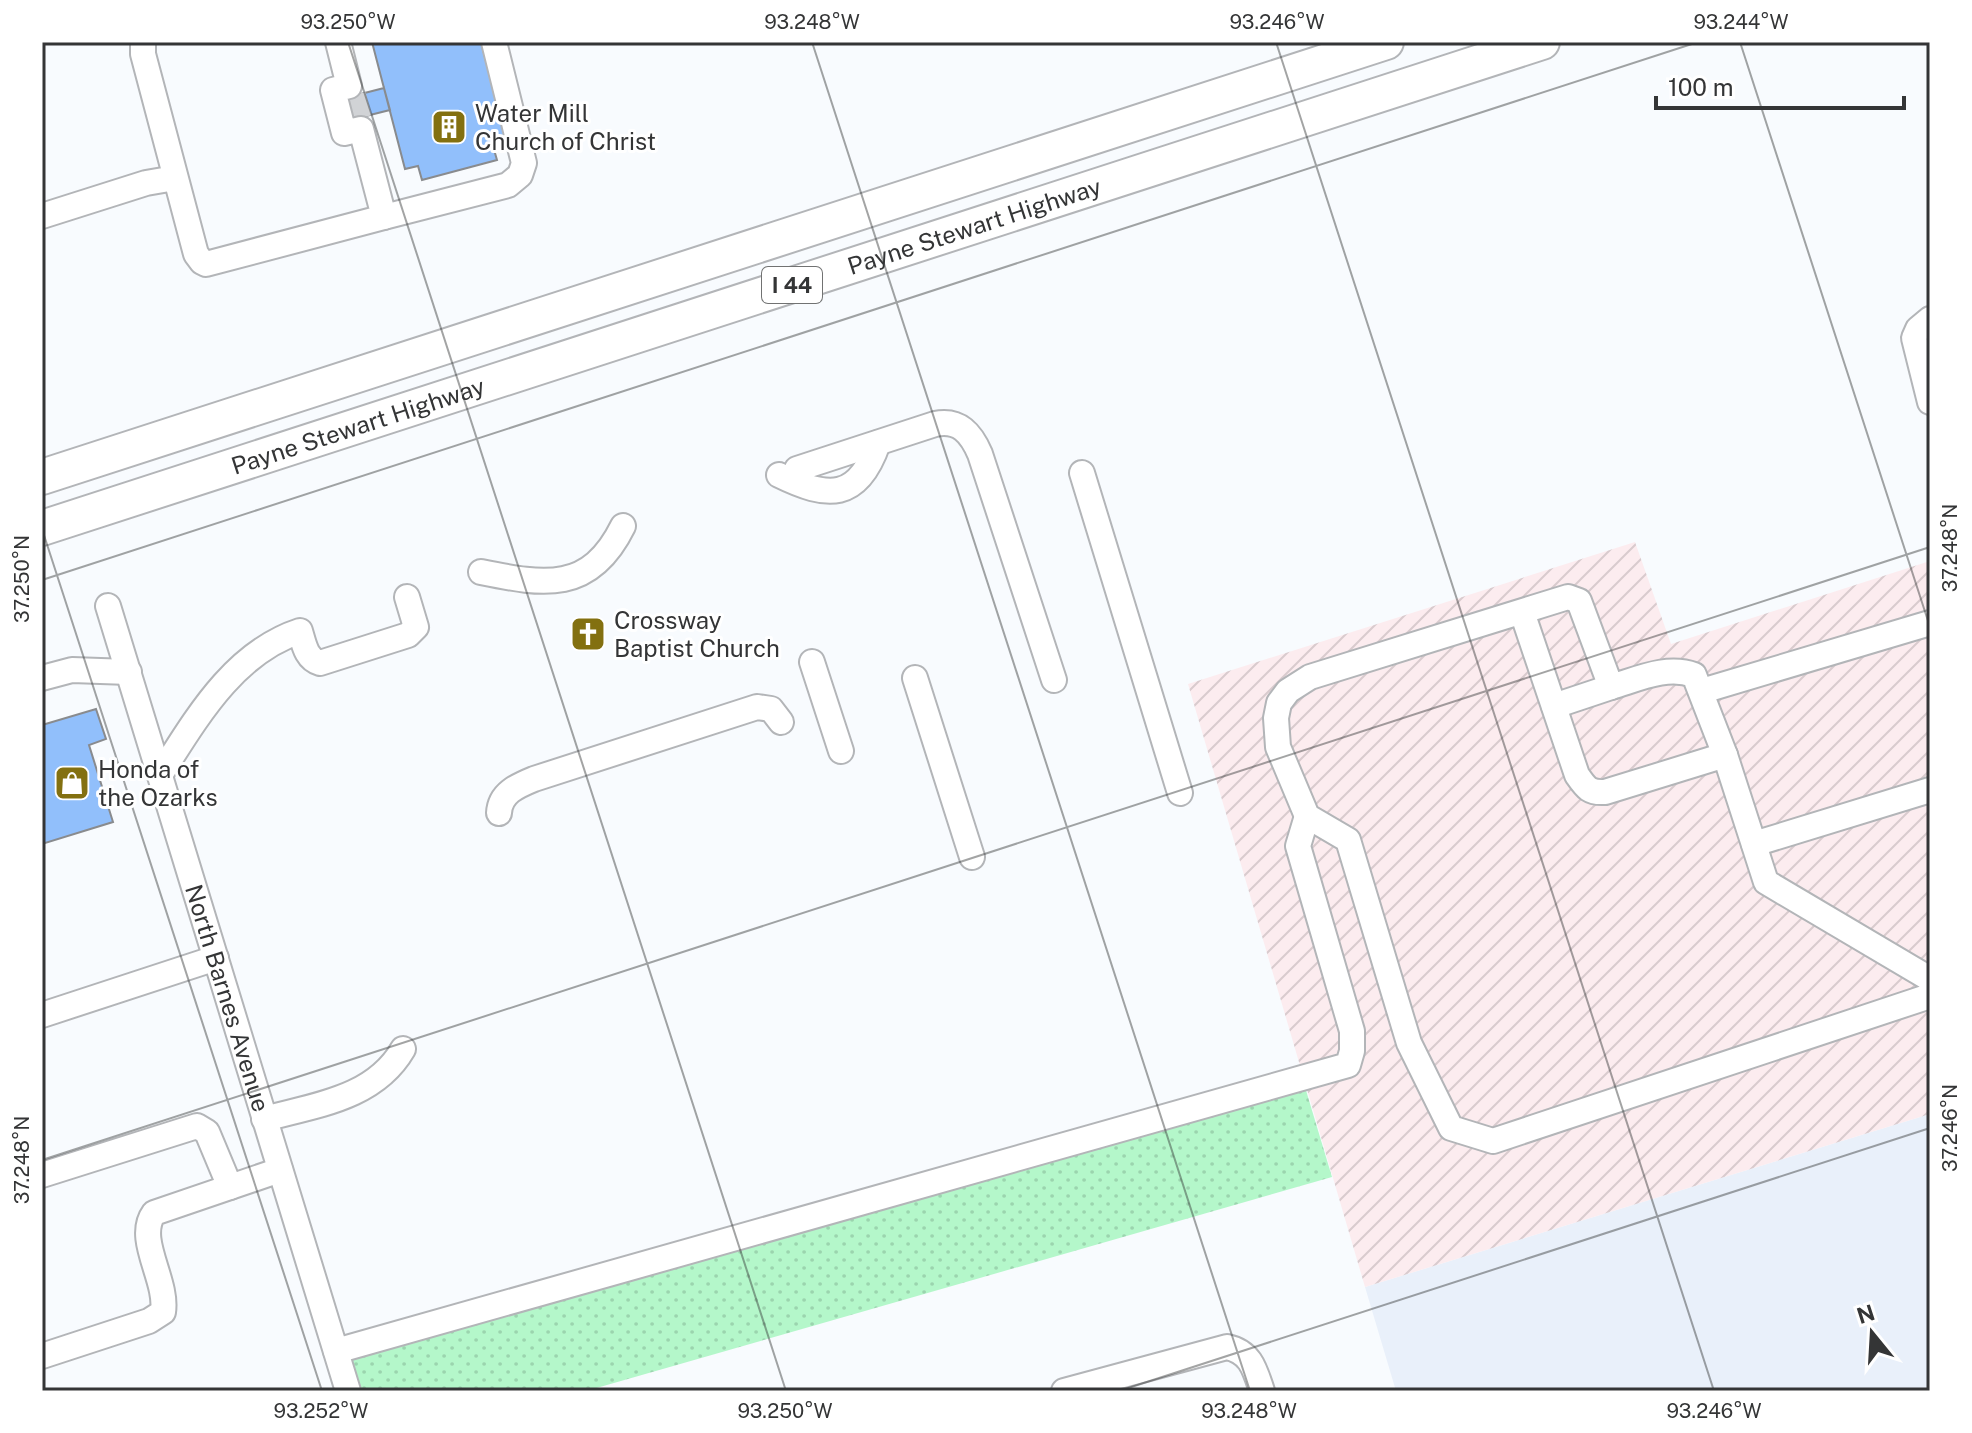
<svg xmlns="http://www.w3.org/2000/svg" width="1972" height="1433" viewBox="0 0 1972 1433" font-family="'Public Sans',sans-serif">
  <defs>
    <pattern id="industrial-furrows" width="10" height="10" patternUnits="userSpaceOnUse" patternTransform="scale(2)"><rect width="10" height="10" fill="#fcecef"/><path d="M-1 1l2-2M0 10L10 0M9 11l2-2" fill="none" stroke="#d9cbce"/></pattern>
    <pattern id="grass-dots" width="8" height="8" patternUnits="userSpaceOnUse" patternTransform="scale(2)"><rect width="8" height="8" fill="#b4f7ca"/><path d="M2 2h.1M6 6h.1" fill="none" stroke="#9bd4ae" stroke-width="1.8" stroke-linecap="round"/></pattern>
  </defs>
  <rect width="100%" height="100%" fill="#f8fbfe"/>
  <path fill="#e9f0fa" d="M1930,1114V1391H1396L1365,1287Z"/>
  <path fill="url(#industrial-furrows)" d="M1635,542L1671,644L1930,561V1114L1365,1287L1188,684Z"/>
  <path fill="url(#grass-dots)" d="M1305,1087L1332,1177L586,1391H357L349,1366L351,1358Z"/>
  <path fill="#91bffb" stroke="#898b8e" stroke-width="2" d="M372,42H481L486,61H489L507,143L493,146L497,160L422,180L418,166L405,169Z
    M384,88L390,110L350,120L345,98Z
    M96,709L106,739L89,745L113,822L42,844V725Z"/>
  <g fill="none" stroke-linecap="round" stroke-linejoin="round">
    <path stroke="#d1d3d6" stroke-width="24" stroke-dasharray="24 12" stroke-linecap="butt" d="M354,95L360,119"/>
    <defs>
      <g id="minor">
        <path d="M143,42V54L196,254L202,262L206,264L384,217L361,129L344,133L333,90L349,86L338,42"/>
        <path d="M42,216L146,183L175,178"/>
        <path d="M384,217L508,185L520,175L524,163L494,42"/>
        <path d="M1930,319L1918,329L1914,338L1930,402"/>
        <path d="M797,469L935,424C959,419 971,433 980,454L1054,680"/>
        <path d="M1082,473L1180,793"/>
        <path d="M779,475C828,499 858,501 878,443"/>
        <path d="M481,572C545,585 590,593 623,526"/>
        <path id="s1" d="M108,606L348,1391"/>
        <path d="M1522,612L1577,775C1586,788 1589,793 1605,792L1725,755"/>
        <path d="M812,662L841,751"/>
        <path d="M42,678L72,670L129,672"/>
        <path d="M915,678L972,857"/>
        <path d="M1702,691L1930,623"/>
        <path d="M1554,706L1611,687"/>
        <path d="M160,775C196,719 233,653 300,631C304,644 306,659 320,663L408,635L416,627L407,597"/>
        <path d="M499,813C500,793 517,786 534,779L757,707L771,709L781,722"/>
        <path d="M1754,844L1930,790"/>
        <path d="M1930,979L1766,882L1725,755L1694,675C1667,665 1638,679 1611,687L1579,601L1568,597L1310,677L1288,691L1279,703L1276,718L1278,747L1307,816L1348,840L1409,1043L1451,1128L1493,1141L1930,996"/>
        <path d="M42,1015L216,958"/>
        <path d="M264,1119C315,1105 374,1099 403,1049"/>
        <path d="M42,1175L197,1126L207,1132L230,1187"/>
        <path d="M336,1351L1348,1065L1352,1051V1031L1298,846L1307,816"/>
        <path d="M42,1356L149,1321L163,1312C168,1280 135,1239 154,1213L280,1170"/>
        <path d="M1064,1391L1227,1347C1251,1352 1255,1370 1262,1391"/>
      </g>
      <g id="highway">
        <path d="M42,477L1386,42"/>
        <path id="s2" d="M42,528L1542,42"/>
      </g>
    </defs>
    <use href="#minor" stroke="#b3b5b8" stroke-width="28"/>
    <use href="#highway" stroke="#b3b5b8" stroke-width="38"/>
    <use href="#minor" stroke="#fff" stroke-width="24"/>
    <use href="#highway" stroke="#fff" stroke-width="34"/>
  </g>
  <path fill="none" stroke="#343536" stroke-width="2" stroke-opacity="0.45" d="M348,42L786,1391M812,42L1250,1391M1276,42L1714,1391M1740,42L1930,627M42,529L322,1391M42,580L1698,42M42,1160L1930,547M1119,1391L1930,1128"/>
  <defs>
    <symbol id="building-square" viewBox="-11 -11 22 22"><rect x="-9" y="-9" width="18" height="18" rx="4" fill="#837010" stroke="#fff"/><path d="M-4-6H4V6H1V3H-1V6H-4ZM-2.5-4.3h1.7v1.8h-1.7ZM.8-4.3h1.7v1.8H.8ZM-2.5-1h1.7V.8h-1.7ZM.8-1h1.7V.8H.8Z" fill="#fff"/></symbol>
    <symbol id="church-square" viewBox="-11 -11 22 22"><rect x="-9" y="-9" width="18" height="18" rx="4" fill="#837010" stroke="#fff"/><path d="M-1.2-6h2.4v3.5h3.3v2.4h-3.3V6h-2.4V-.1h-3.3v-2.4h3.3Z" fill="#fff"/></symbol>
    <symbol id="shop-square" viewBox="-11 -11 22 22"><rect x="-9" y="-9" width="18" height="18" rx="4" fill="#837010" stroke="#fff"/><path d="M-5-2.5h2.3a2.7 3.5 0 0 1 5.4 0H5L5.5 6h-11ZM-1.5-2.5h3a1.5 2.3 0 0 0-3 0Z" fill="#fff"/></symbol>
  </defs>
  <g fill-rule="evenodd">
    <use href="#building-square" x="429" y="107" width="40" height="40"/>
    <use href="#church-square" x="568" y="614" width="40" height="40"/>
    <use href="#shop-square" x="52" y="763" width="40" height="40"/>
  </g>
  <g text-anchor="middle" dominant-baseline="central" stroke-width="6" stroke-linejoin="round" paint-order="stroke">
    <rect fill="#fff" stroke="#717272" stroke-width="2" x="762" y="267" width="60" height="36" rx="6"/>
    <g font-size="22" font-weight="bold" fill="#343536">
      <text x="792" y="285">I 44</text>
    </g>
    <g font-size="24" fill="#343536" stroke="#fff" text-anchor="start">
      <text x="475" y="113">Water Mill<tspan x="475" dy="28">Church of Christ</tspan></text>
      <text x="614" y="620">Crossway<tspan x="614" dy="28">Baptist Church</tspan></text>
      <text x="98" y="769">Honda of<tspan x="98" dy="28">the Ozarks</tspan></text>
    </g>
    <g font-size="24" fill="#343536" stroke="#fff">
      <text stroke="none"><textPath href="#s2" startOffset="980">Payne Stewart Highway</textPath></text>
      <text stroke="none"><textPath href="#s2" startOffset="332">Payne Stewart Highway</textPath></text>
      <text stroke="none"><textPath href="#s1" startOffset="410">North Barnes Avenue</textPath></text>
    </g>
  </g>
  <rect width="1972" height="1433" fill="none" stroke="#ffffff" stroke-width="88"/>
  <g transform="translate(1872 1333) rotate(342)" stroke="#ffffff" stroke-width="6" paint-order="stroke">
  <path d="M0-6L14 30L0 20L-14 30Z" fill="#343536"/>
  <text y="-12" font-size="22" font-weight="bold" text-anchor="middle" fill="#343536">N</text>
  </g>
  <path d="M1656 96v12h248v-12" fill="none" stroke="#343536" stroke-width="4"/>
  <text x="1668" y="96" font-size="24" fill="#343536" stroke="#ffffff" stroke-width="6" paint-order="stroke">100 m</text>
  <rect x="44" y="44" width="1884" height="1345" fill="none" stroke="#343536" stroke-width="3"/>
  <g font-size="20" text-anchor="middle" fill="#343536">
    <text x="348" y="29">93.250°W</text>
    <text x="812" y="29">93.248°W</text>
    <text x="1277" y="29">93.246°W</text>
    <text x="1741" y="29">93.244°W</text>
    <text transform="translate(1950 548) rotate(-90)" y="7">37.248°N</text>
    <text transform="translate(22 579) rotate(-90)" y="7">37.250°N</text>
    <text transform="translate(1950 1128) rotate(-90)" y="7">37.246°N</text>
    <text transform="translate(22 1160) rotate(-90)" y="7">37.248°N</text>
    <text x="321" y="1418">93.252°W</text>
    <text x="785" y="1418">93.250°W</text>
    <text x="1249" y="1418">93.248°W</text>
    <text x="1714" y="1418">93.246°W</text>
  </g>
</svg>
